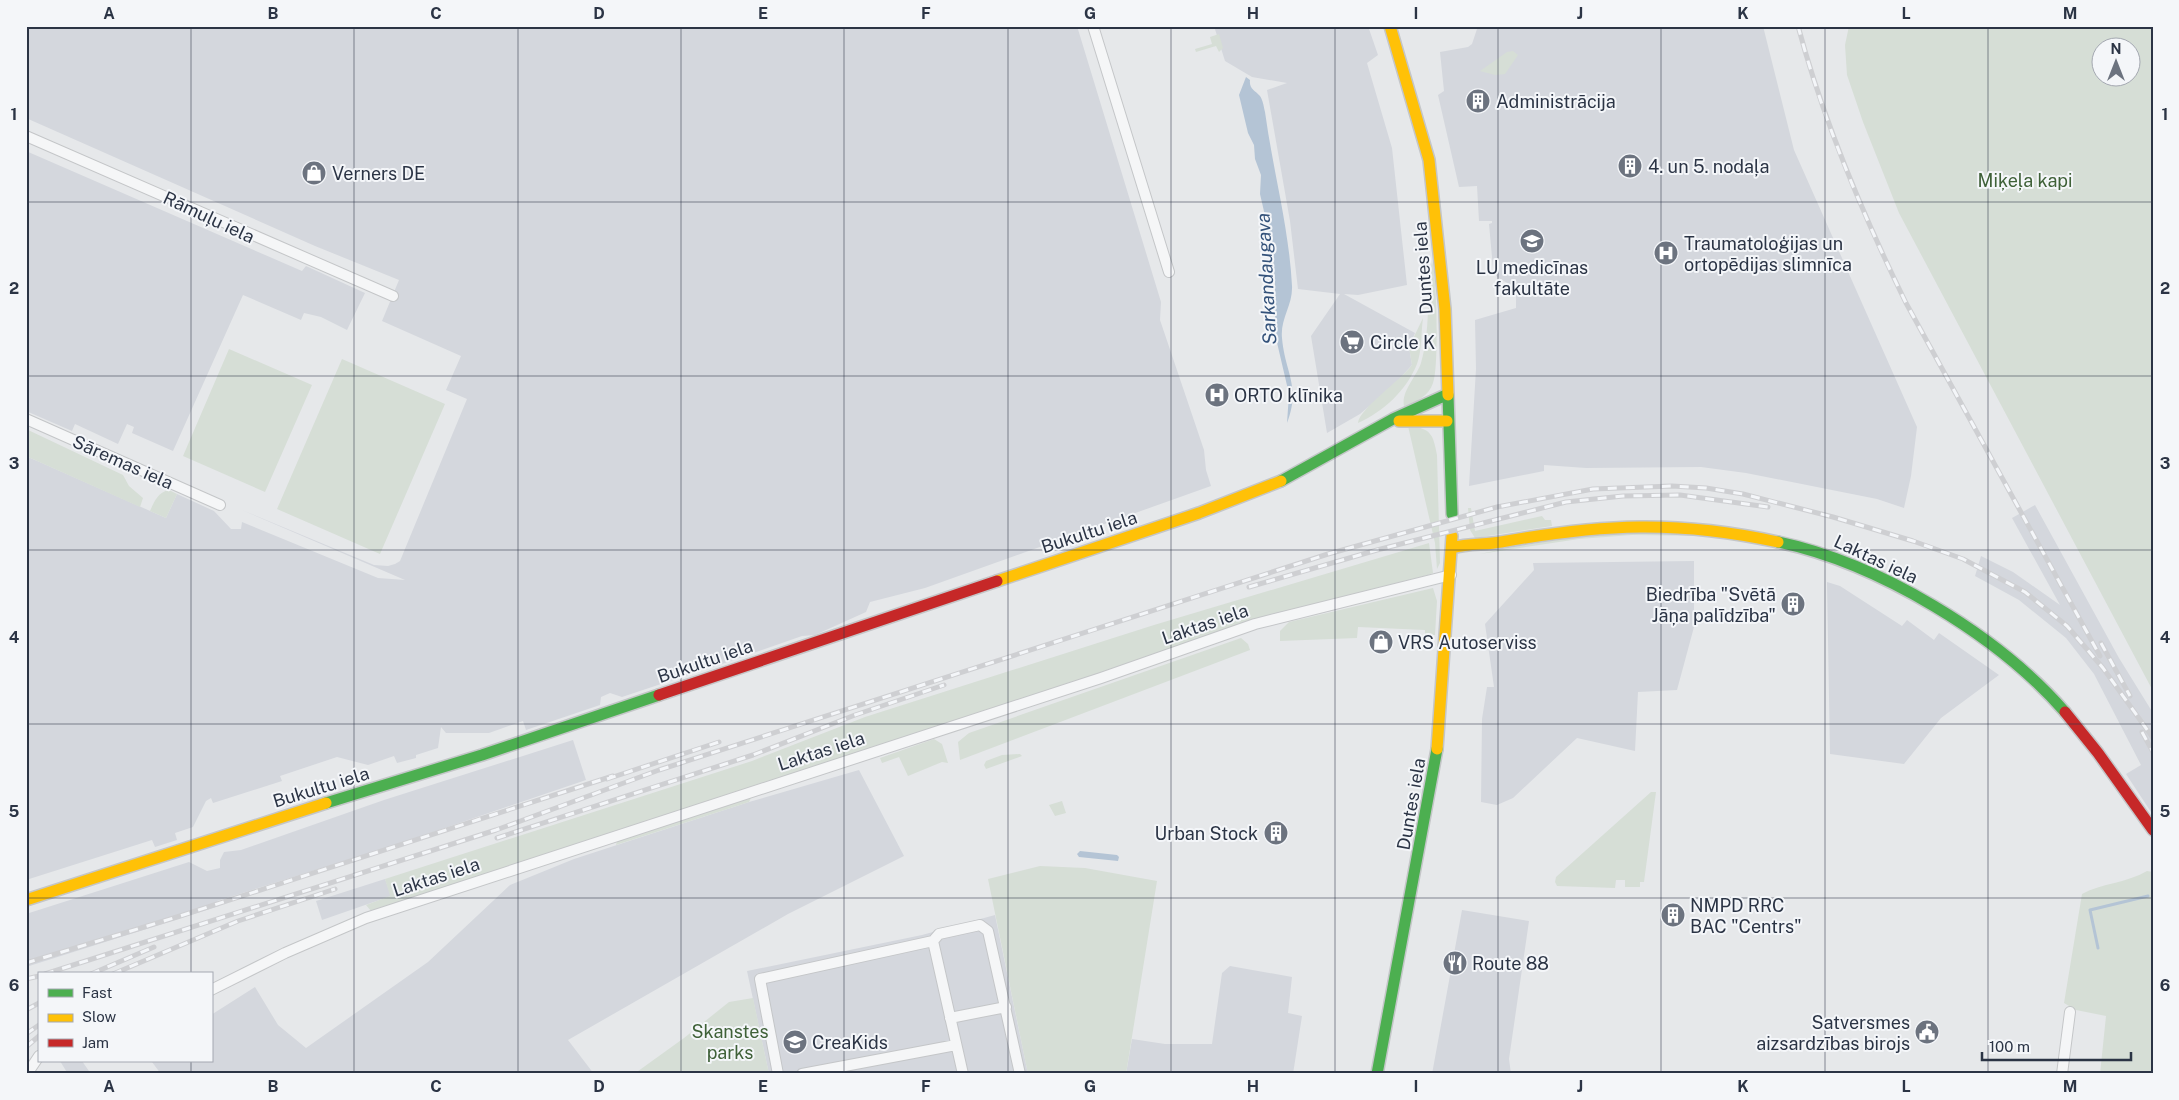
<svg xmlns="http://www.w3.org/2000/svg" width="2179" height="1100" viewBox="0 0 2179 1100" font-family="'Public Sans',sans-serif">
  <rect width="100%" height="100%" fill="#e6e8ea"/>
  <path fill="#d4d7dd" d="M26,26H1077L1161,302L1160,320L1204,450L1206,470L1211,486L925,588L870,602L866,612L815,635L802,636L716,666L695,670L688,675L622,697L610,693L601,697L600,705L526,730L523,721L489,733H446L441,727L438,748L416,755V758L397,763L394,756L368,765L337,757L280,776L282,781L213,803L211,798L206,801L193,827L175,833L177,840L155,847L152,840L26,880V456L166,518L177,494L214,511L231,529H241L242,522L378,578L405,580L242,510L374,565L388,566L395,564L400,561L467,399L446,390L461,356L382,321L399,280L315,246L26,118Z
    M1214,26H1368L1378,55L1367,63L1392,148L1407,285L1358,295L1344,294L1415,333L1409,347L1412,365L1392,387L1360,414L1327,433L1311,336L1340,294L1298,289L1290,221L1267,90L1287,83L1252,77L1225,61Z
    M1478,26H1763L1794,150L1917,427L1911,476L1904,508L1877,499L1746,473L1701,467L1586,468L1544,465V471L1469,486L1476,369L1475,320L1516,308V288L1497,277L1493,268L1489,224L1492,223V221H1479L1477,186L1459,187L1438,95L1444,91L1440,52L1468,47L1472,44Z
    M26,151L302,271L306,266L365,293L347,330L321,317L304,313L301,320L243,295L173,451L132,433L134,427L127,424L118,444L75,424L72,431L26,411Z
    M2035,505L2119,658L2153,713V815L2126,774L2141,765L2094,674L2066,638L2019,600L1975,576L1981,556L2013,572L2060,605L2012,518Z
    M1694,561V627L1677,690L1638,692L1635,751L1577,738L1513,798L1497,805L1481,802L1482,719L1487,687H1494L1485,624L1534,570L1533,563Z
    M1827,582L1840,586L1902,626L1907,620L1934,640L1939,633L1999,675L1941,718L1904,764L1830,754Z
    M573,740L586,780L392,846L217,901L219,906L26,967V914L189,862L207,871L220,868V860L224,852L241,850L384,800Z
    M859,770L904,856L788,914L568,1040L594,1074H161L152,1062L211,1061V1015L255,987L278,1025L306,1048L428,962L510,885L574,859L749,802Z
    M385,879L391,896L322,920L316,901Z
    M1462,910L1529,921L1509,1059L1511,1074H1432Z
    M995,915L1028,1074H769L747,971L922,935Z
    M1230,966L1292,977L1288,1013L1302,1016L1293,1074H1126L1132,1039L1165,1044H1212L1222,973Z
    M60,1061H82L91,1074H68Z"/>
  <path fill="#d6ded6" fill-rule="evenodd" d="M1849,26H2153V691L1899,213L1863,122L1847,75L1845,45ZM2102,48H2132V78H2102Z
    M1219,34L1223,48L1219,52L1216,46L1196,52L1195,49L1212,44L1210,37Z
    M1513,51L1518,55L1505,74L1495,75L1480,71L1507,52Z
    M1432,261C1437,274 1439,369 1433,383C1429,396 1416,402 1404,406C1401,391 1417,376 1421,363C1431,330 1426,295 1432,261Z
    M1423,318C1421,332 1422,351 1417,364C1406,391 1384,411 1358,423C1359,409 1401,380 1412,365L1409,347Z
    M229,349L312,385L265,492L183,456Z
    M342,359L445,404L380,554L277,509Z
    M1408,426C1431,428 1433,434 1437,455L1440,563L1437,569L1435,543Z
    M26,429L123,475L129,486L143,498L140,507L26,456Z
    M169,490L177,494L166,518L150,511C154,502 158,492 169,490Z
    M1468,508H1471L1475,531L1542,516L1545,520H1551L1552,526L1475,538L1470,530Z
    M1656,533L1695,534L1700,536L1632,535L1579,539L1480,554C1538,541 1596,533 1656,533Z
    M1429,543L1433,573L1428,575L1255,619L1055,688L371,911L366,905L390,896L385,879L752,761L865,717L1154,625Z
    M1433,588L1437,601L1435,635H1425V630L1358,627L1357,638L1280,641V631L1289,622Z
    M1241,638L1248,644L1250,650L960,760L958,742L969,733Z
    M934,739L942,744L948,763L942,762L908,776L899,757L882,763L880,758Z
    M1020,754L1022,756L986,769L984,765L986,761L1002,755Z
    M1651,792H1656L1644,882H1640V887H1625V880H1616L1615,888L1557,886L1555,882L1556,877Z
    M751,798L749,802L616,845L617,841Z
    M1062,801L1066,813L1055,816L1049,805Z
    M1040,866L1085,868L1157,881L1126,1074H1028L988,879Z
    M2147,871L2153,872V1074H2100L2106,1016L2076,1010L2064,1003L2082,894C2102,883 2127,883 2147,871Z
    M753,998L769,1074H634L684,1038L729,1002Z"/>
  <path fill="#b4c4d5" d="M1246,77L1250,80C1249,89 1255,90 1260,96C1263,100 1264,108 1265,112C1273,171 1289,227 1292,286C1293,305 1280,319 1282,338C1285,373 1301,386 1287,423L1289,394L1275,334V282L1272,246L1260,194L1261,175L1255,159L1254,145L1248,133L1239,95Z
    M1080,851L1117,855L1119,857L1118,861L1079,857L1077,854Z"/>
  <g fill="none" stroke-linecap="round" stroke-linejoin="round">
    <path stroke="#b4c4d5" stroke-width="3" d="M2098,948L2090,910L2148,896"/>
    <defs>
      <path id="street" d="M1093,26L1169,272
        M26,136L393,296
        M26,419L220,505
        M933,941L963,1074
        M211,990L285,953L366,918L1101,678L1255,624L1451,575
        M950,1018L1006,1007
        M27,1074L39,1056
        M778,1074L760,979L933,941L939,934L980,925L988,931L1020,1074
        M802,1074L956,1045
        M2062,1074L2070,1012"/>
      <path id="fast" d="M1448,395L1452,514
        M1281,481L1393,419L1446,395
        M1778,542C1878,563 1998,635 2065,712
        M326,803L482,755L659,695
        M1377,1074L1437,749"/>
      <path id="slow" d="M1390,26L1429,160L1445,309L1448,395
        M1399,421H1447
        M1452,548C1469,543 1484,545 1501,542C1602,524 1677,520 1778,542
        M997,581L1199,513L1281,481
        M1437,749L1452,536
        M26,900L326,803"/>
      <path id="jam" d="M659,695L997,581
        M2065,712L2098,753L2153,830"/>
    </defs>
    <use href="#street" stroke="#c4c6c8" stroke-width="12"/>
    <use href="#fast" stroke="#c4c6c8" stroke-width="14"/>
    <use href="#slow" stroke="#c4c6c8" stroke-width="14"/>
    <use href="#jam" stroke="#c4c6c8" stroke-width="14"/>
    <use href="#street" stroke="#f5f6f7" stroke-width="10"/>
    <use href="#fast" stroke="#4caf50" stroke-width="11"/>
    <use href="#slow" stroke="#ffc107" stroke-width="11"/>
    <use href="#jam" stroke="#c62828" stroke-width="11"/>
    <defs>
      <path id="rail" d="M1798,26C1824,123 1862,213 1906,303L2100,656
        M1249,587L1377,550L1566,502L1623,496L1680,495L1768,507
        M2101,643L2130,696
        M2142,732L2153,752
        M607,779L719,742
        M497,838L753,755L855,715L944,685
        M26,963L177,917L613,776
        M45,974L496,830L659,770L1328,554L1497,507L1593,489L1672,486L1706,488L1743,494L1833,517L1913,541L1963,559L2025,592L2067,626L2103,668L2153,738
        M91,974L154,947
        M113,974L238,921L335,889
        M26,979L39,976
        M26,1010L39,1003
        M26,1034L39,1025
        M26,1047L39,1036"/>
    </defs>
    <use href="#rail" stroke="#cecfd2" stroke-width="5"/>
    <use href="#rail" stroke="#f4f6f9" stroke-width="3" stroke-dasharray="9" stroke-linecap="butt"/>
  </g>
  <path fill="none" stroke="#2b3445" stroke-width="1" stroke-opacity="0.55" d="M191,26V974M354,26V1074M518,26V1074M681,26V1074M844,26V1074M1008,26V1074M1171,26V1074M1335,26V1074M1498,26V1074M1661,26V1074M1825,26V1074M1988,26V1074M26,202H2153M26,376H2153M26,550H2153M26,724H2153M26,898H2153M191,1061V1074"/>
  <defs>
    <symbol id="building-disc" viewBox="-11 -11 22 22"><circle r="9.5" fill="#6c737f" stroke="#f4f6f9"/><path d="M-4-6H4V6H1V3H-1V6H-4ZM-2.5-4.3h1.7v1.8h-1.7ZM.8-4.3h1.7v1.8H.8ZM-2.5-1h1.7V.8h-1.7ZM.8-1h1.7V.8H.8Z" fill="#fff"/></symbol>
    <symbol id="shop-disc" viewBox="-11 -11 22 22"><circle r="9.5" fill="#6c737f" stroke="#f4f6f9"/><path d="M-5-2.5h2.3a2.7 3.5 0 0 1 5.4 0H5L5.5 6h-11ZM-1.5-2.5h3a1.5 2.3 0 0 0-3 0Z" fill="#fff"/></symbol>
    <symbol id="school-disc" viewBox="-11 -11 22 22"><circle r="9.5" fill="#6c737f" stroke="#f4f6f9"/><path d="M0-5L7-2L0 1L-7-2ZM-4 1L0 2.5L4 1V4Q0 6-4 4Z" fill="#fff"/></symbol>
    <symbol id="hospital-disc" viewBox="-11 -11 22 22"><circle r="9.5" fill="#6c737f" stroke="#f4f6f9"/><path d="M-5-5h3v3.5h4V-5h3V5h-3V1.5h-4V5h-3Z" fill="#fff"/></symbol>
    <symbol id="supermarket-disc" viewBox="-11 -11 22 22"><circle r="9.5" fill="#6c737f" stroke="#f4f6f9"/><path d="M-6-5.5h2.5l.6 2H6L4.5 2H-2.5L-4.4-4H-6ZM-1.5 3.2a1.3 1.3 0 1 0 .1 0ZM3 3.2a1.3 1.3 0 1 0 .1 0Z" fill="#fff"/></symbol>
    <symbol id="restaurant-disc" viewBox="-11 -11 22 22"><circle r="9.5" fill="#6c737f" stroke="#f4f6f9"/><path d="M-5-6h1v4h1v-4h1v4h1v-4h1v5L-1.5 .5V6h-2V.5L-5-1ZM5-6V6H3V1.5H1.5Q1.5-4 5-6Z" fill="#fff"/></symbol>
    <symbol id="civic-disc" viewBox="-11 -11 22 22"><circle r="9.5" fill="#6c737f" stroke="#f4f6f9"/><path d="M-.6-6.5H3V-4.5H.6V-3L4-1V1h2V6H-6V1h2V-1L-.6-3ZM-1.2 2.5V6h2.4V2.5Z" fill="#fff"/></symbol>
  </defs>
  <g fill-rule="evenodd">
    <use href="#building-disc" x="1464" y="87" width="28" height="28"/>
    <use href="#building-disc" x="1616" y="152" width="28" height="28"/>
    <use href="#shop-disc" x="300" y="159" width="28" height="28"/>
    <use href="#school-disc" x="1518" y="227" width="28" height="28"/>
    <use href="#hospital-disc" x="1652" y="239" width="28" height="28"/>
    <use href="#supermarket-disc" x="1338" y="328" width="28" height="28"/>
    <use href="#hospital-disc" x="1203" y="381" width="28" height="28"/>
    <use href="#building-disc" x="1779" y="590" width="28" height="28"/>
    <use href="#shop-disc" x="1367" y="628" width="28" height="28"/>
    <use href="#building-disc" x="1262" y="819" width="28" height="28"/>
    <use href="#building-disc" x="1659" y="901" width="28" height="28"/>
    <use href="#restaurant-disc" x="1441" y="949" width="28" height="28"/>
    <use href="#civic-disc" x="1913" y="1018" width="28" height="28"/>
    <use href="#school-disc" x="781" y="1028" width="28" height="28"/>
  </g>
  <g text-anchor="middle" dominant-baseline="central" stroke-width="4" stroke-linejoin="round" paint-order="stroke">
    <g font-size="18" fill="#2b3445" stroke="#f4f6f9" text-anchor="start">
      <text x="1496" y="101">Administrācija</text>
      <text x="1648" y="166">4. un 5. nodaļa</text>
      <text x="332" y="173">Verners DE</text>
      <text x="1684" y="243">Traumatoloģijas un<tspan x="1684" dy="21">ortopēdijas slimnīca</tspan></text>
      <text x="1532" y="267" text-anchor="middle">LU medicīnas<tspan x="1532" dy="21">fakultāte</tspan></text>
      <text x="1370" y="342">Circle K</text>
      <text x="1234" y="395">ORTO klīnika</text>
      <text x="1776" y="594" text-anchor="end">Biedrība "Svētā<tspan x="1776" dy="21">Jāņa palīdzība"</tspan></text>
      <text x="1398" y="642">VRS Autoserviss</text>
      <text x="1258" y="833" text-anchor="end">Urban Stock</text>
      <text x="1690" y="905">NMPD RRC<tspan x="1690" dy="21">BAC "Centrs"</tspan></text>
      <text x="1472" y="963">Route 88</text>
      <text x="1910" y="1022" text-anchor="end">Satversmes<tspan x="1910" dy="21">aizsardzības birojs</tspan></text>
      <text x="812" y="1042">CreaKids</text>
    </g>
    <g font-size="18" fill="#3f6138" stroke="#f4f6f9">
      <text x="2025" y="180">Miķeļa kapi</text>
      <text x="730" y="1031">Skanstes<tspan x="730" dy="21">parks</tspan></text>
    </g>
    <g font-size="18" fill="#2b3445" stroke="#f4f6f9">
      <text transform="translate(209 217) rotate(25)">Rāmuļu iela</text>
      <text transform="translate(1423 268) rotate(-94)">Duntes iela</text>
      <text transform="translate(123 462) rotate(24)">Sāremas iela</text>
      <text transform="translate(1089 532) rotate(-18)">Bukultu iela</text>
      <text transform="translate(1876 559) rotate(25)">Laktas iela</text>
      <text transform="translate(1205 624) rotate(-19)">Laktas iela</text>
      <text transform="translate(705 661) rotate(-19)">Bukultu iela</text>
      <text transform="translate(821 751) rotate(-18)">Laktas iela</text>
      <text transform="translate(321 787) rotate(-17)">Bukultu iela</text>
      <text transform="translate(1411 804) rotate(-80)">Duntes iela</text>
      <text transform="translate(436 877) rotate(-18)">Laktas iela</text>
    </g>
    <g font-size="19" font-style="italic" fill="#34527a" stroke="#f4f6f9">
      <text transform="translate(1266 279) rotate(-93)">Sarkandaugava</text>
    </g>
  </g>
  <rect width="2179" height="1100" fill="none" stroke="#f4f6f9" stroke-width="55"/>
  <rect x="38" y="972" width="175" height="90" fill="#f4f6f9" stroke="#a4a8b1"/>
  <rect x="48" y="989" width="25" height="8" fill="#4caf50" stroke="#a4a8b1"/>
  <text x="82" y="998" font-size="15" fill="#2b3445">Fast</text>
  <rect x="48" y="1014" width="25" height="8" fill="#ffc107" stroke="#a4a8b1"/>
  <text x="82" y="1022" font-size="15" fill="#2b3445">Slow</text>
  <rect x="48" y="1039" width="25" height="8" fill="#c62828" stroke="#a4a8b1"/>
  <text x="82" y="1048" font-size="15" fill="#2b3445">Jam</text>
  <g transform="translate(2116 62)"><circle r="24" fill="#f4f6f9" stroke="#a4a8b1"/>
  <path d="M0-4L9 19L0 12L-9 19Z" fill="#6c737f"/>
  <text y="-8" font-size="14" font-weight="bold" text-anchor="middle" fill="#2b3445">N</text>
  </g>
  <path d="M1982 1052v8h149v-8" fill="none" stroke="#2b3445" stroke-width="2.5"/>
  <text x="1989" y="1052" font-size="15" fill="#2b3445" stroke="#f4f6f9" stroke-width="4" paint-order="stroke">100 m</text>
  <rect x="28" y="28" width="2124" height="1044" fill="none" stroke="#2b3445" stroke-width="2"/>
  <g font-size="16" text-anchor="middle" font-weight="bold" fill="#2b3445">
    <text x="109" y="19">A</text>
    <text x="273" y="19">B</text>
    <text x="436" y="19">C</text>
    <text x="599" y="19">D</text>
    <text x="763" y="19">E</text>
    <text x="926" y="19">F</text>
    <text x="1090" y="19">G</text>
    <text x="1253" y="19">H</text>
    <text x="1416" y="19">I</text>
    <text x="1580" y="19">J</text>
    <text x="1743" y="19">K</text>
    <text x="1906" y="19">L</text>
    <text x="2070" y="19">M</text>
    <text x="14" y="120">1</text>
    <text x="2165" y="120">1</text>
    <text x="14" y="294">2</text>
    <text x="2165" y="294">2</text>
    <text x="14" y="469">3</text>
    <text x="2165" y="469">3</text>
    <text x="14" y="643">4</text>
    <text x="2165" y="643">4</text>
    <text x="14" y="817">5</text>
    <text x="2165" y="817">5</text>
    <text x="14" y="991">6</text>
    <text x="2165" y="991">6</text>
    <text x="109" y="1092">A</text>
    <text x="273" y="1092">B</text>
    <text x="436" y="1092">C</text>
    <text x="599" y="1092">D</text>
    <text x="763" y="1092">E</text>
    <text x="926" y="1092">F</text>
    <text x="1090" y="1092">G</text>
    <text x="1253" y="1092">H</text>
    <text x="1416" y="1092">I</text>
    <text x="1580" y="1092">J</text>
    <text x="1743" y="1092">K</text>
    <text x="1906" y="1092">L</text>
    <text x="2070" y="1092">M</text>
  </g>
</svg>
